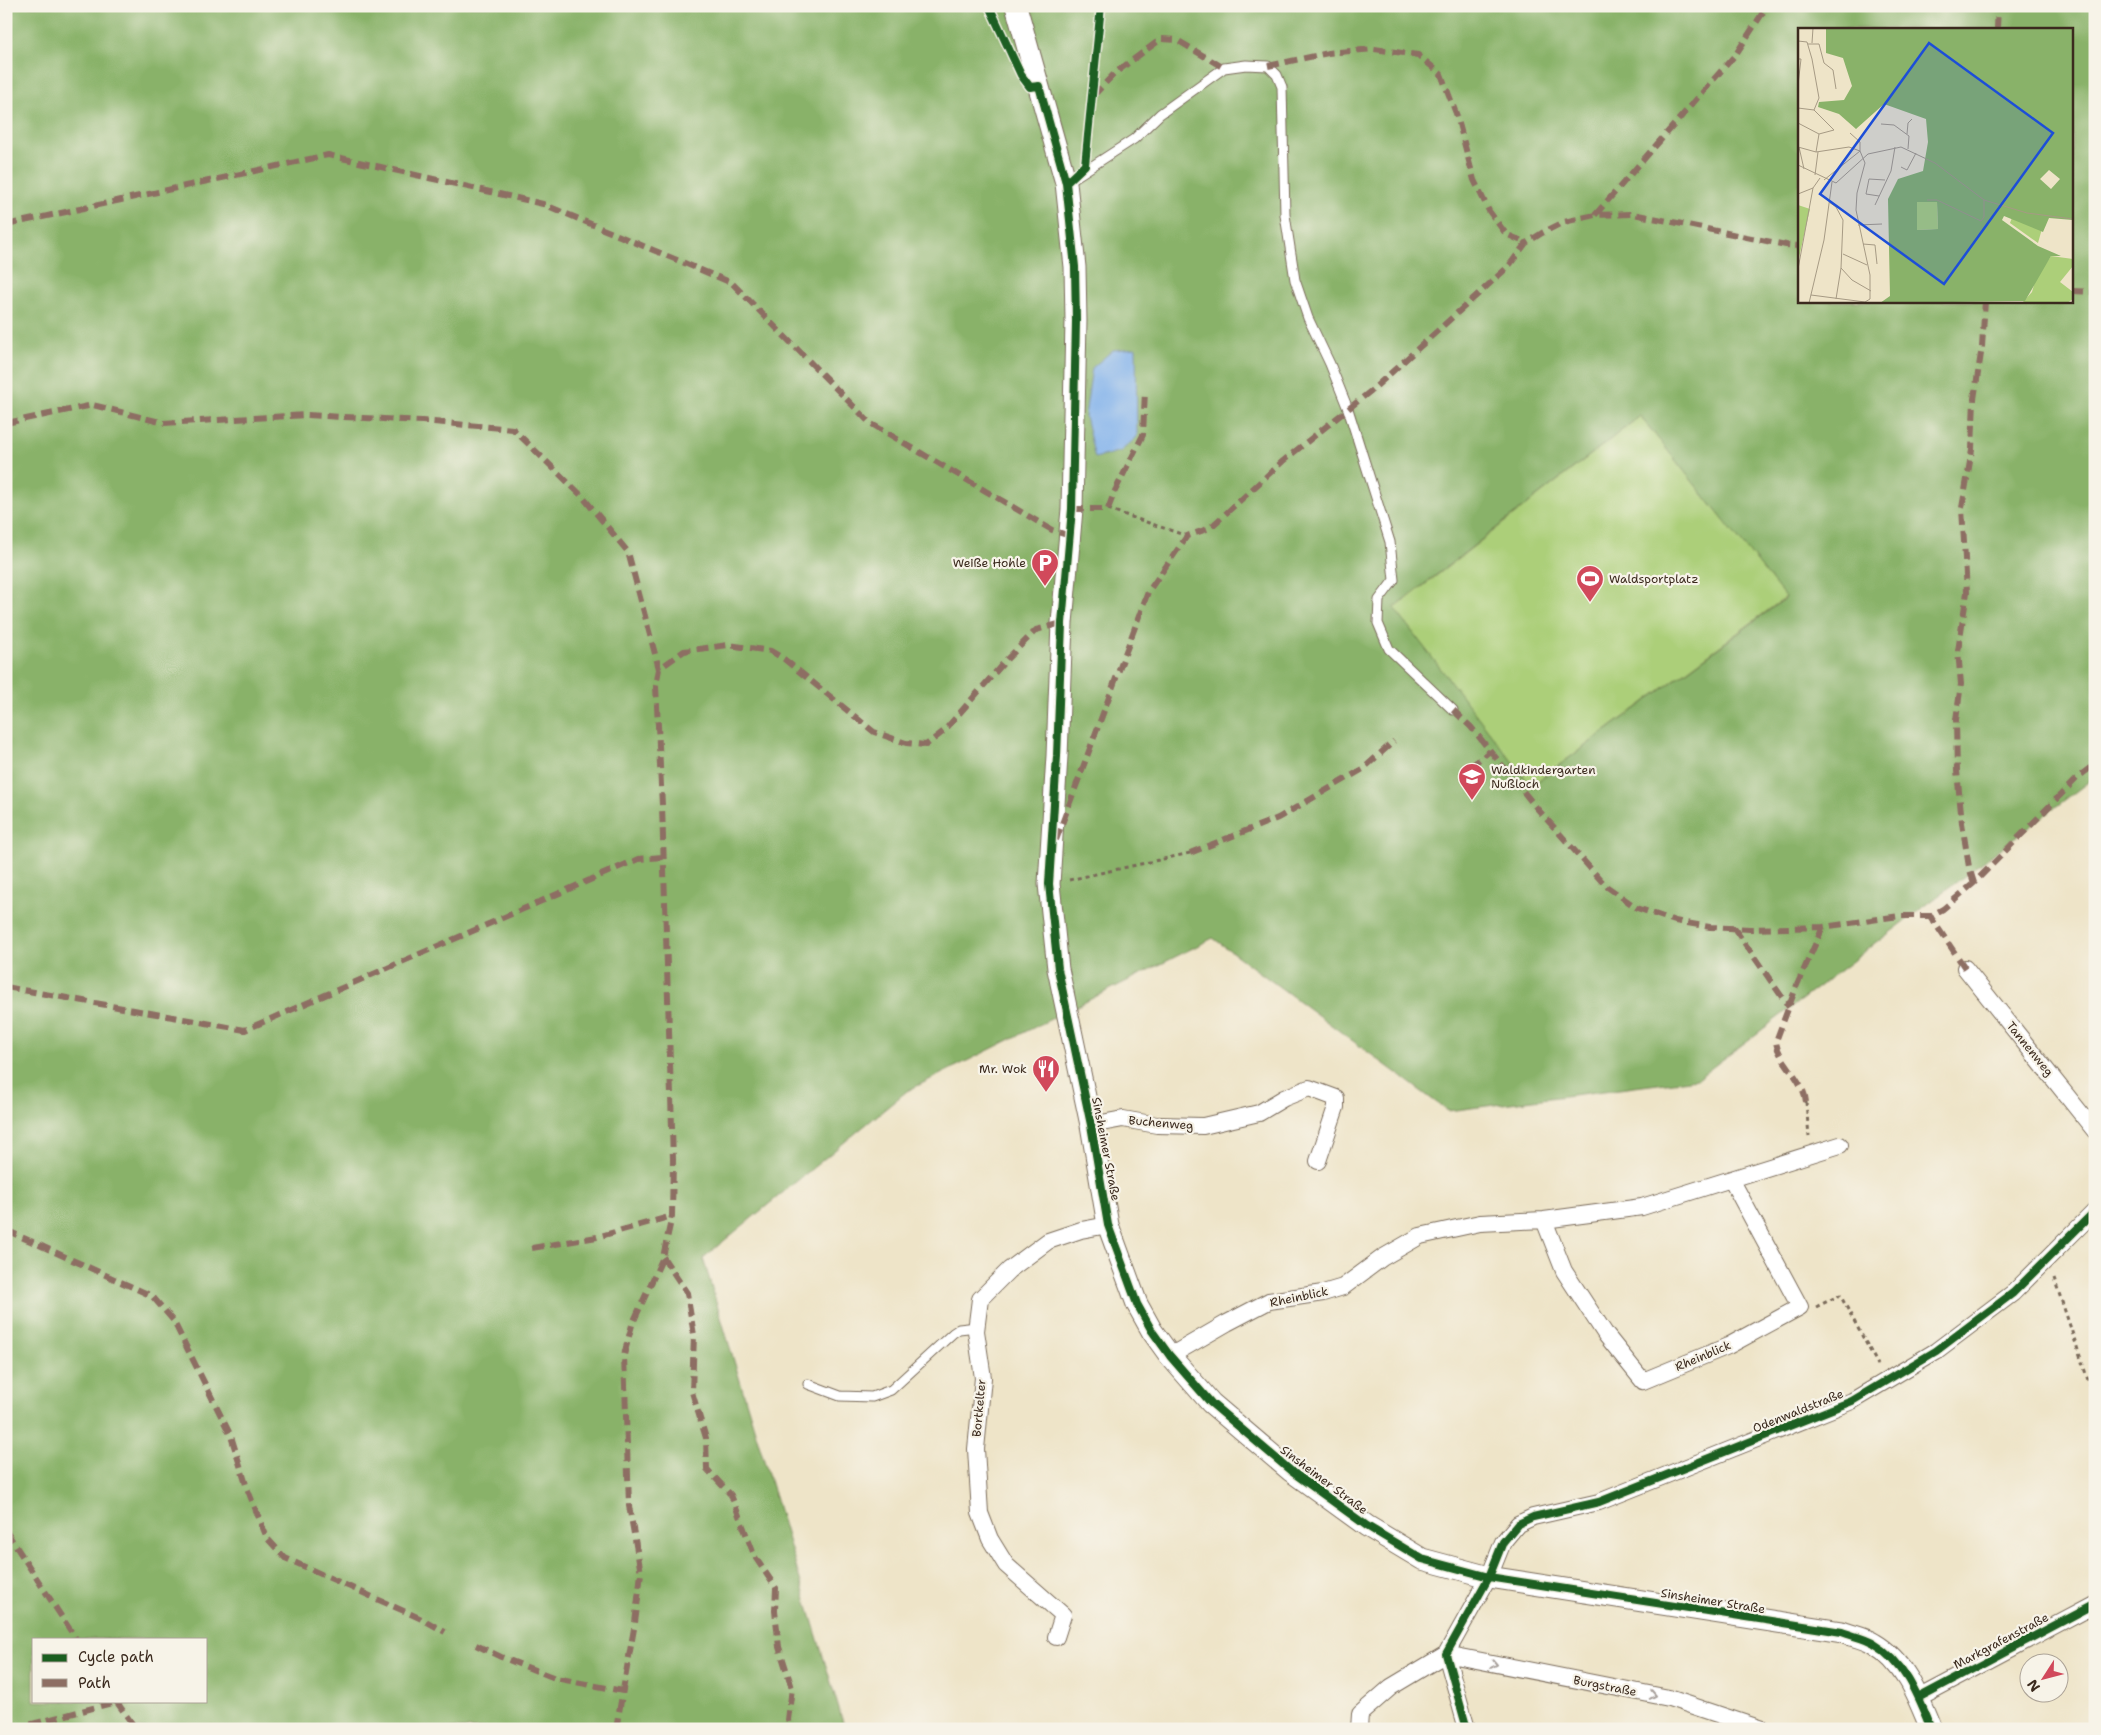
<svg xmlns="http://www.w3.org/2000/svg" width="2101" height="1735" viewBox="0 0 2101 1735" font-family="'Shantell Sans',sans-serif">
  <rect width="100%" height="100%" fill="#f7f3e8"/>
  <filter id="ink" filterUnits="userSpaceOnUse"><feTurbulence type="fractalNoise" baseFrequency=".02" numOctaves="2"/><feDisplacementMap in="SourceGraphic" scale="10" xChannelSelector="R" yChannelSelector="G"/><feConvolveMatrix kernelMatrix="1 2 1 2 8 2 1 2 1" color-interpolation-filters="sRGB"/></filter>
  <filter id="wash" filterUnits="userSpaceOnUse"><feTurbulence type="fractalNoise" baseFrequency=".0096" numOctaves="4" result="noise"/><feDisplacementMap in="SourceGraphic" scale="20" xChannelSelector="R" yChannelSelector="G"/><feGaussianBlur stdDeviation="1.12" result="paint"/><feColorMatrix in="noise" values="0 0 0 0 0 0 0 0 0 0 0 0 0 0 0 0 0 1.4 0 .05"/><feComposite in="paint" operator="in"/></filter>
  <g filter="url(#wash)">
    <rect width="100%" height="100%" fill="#eee4c8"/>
    <path fill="#accf79" stroke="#747c4c" d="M1640,416L1786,597L1531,786L1394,609Z"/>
    <path fill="#89b269" stroke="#626e44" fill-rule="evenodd" d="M6,6H2095V777L1697,1079L1448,1111L1213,938L907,1091L703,1258L845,1729H6ZM1800,29H2072V301H1800ZM1640,416L1786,598L1531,786L1394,608ZM34,1639H206V1701H34Z"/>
    <path fill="#80b1ec" stroke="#5e6e85" d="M1136,348L1137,437L1121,451L1095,458L1085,416L1092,368L1113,350Z"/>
  </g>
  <g filter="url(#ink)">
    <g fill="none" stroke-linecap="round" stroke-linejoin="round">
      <defs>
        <path id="service" d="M1066,183L1134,139L1160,114L1224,68L1246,65L1268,66L1277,75L1282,87L1285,215L1295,280L1308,318L1330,364L1348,409L1390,542L1394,580L1379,600L1378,623L1389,649L1453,710
          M808,1384L840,1396L872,1397L891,1390L953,1333L959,1329L977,1327"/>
        <path id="minor" d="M1965,968L2095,1131
          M1091,1125L1123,1119L1157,1125L1203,1126L1259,1113L1284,1098L1309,1088L1336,1098V1107L1318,1161
          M1544,1220L1564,1271L1606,1335L1643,1381L1728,1346L1800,1307L1731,1179
          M1170,1356L1227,1323L1269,1301L1323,1293L1343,1287L1382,1258L1420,1236L1480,1223L1544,1220L1642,1207L1840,1145
          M1056,1637L1063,1615L1006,1565L990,1539L980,1513L976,1449L983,1378L976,1331L980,1299L1009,1270L1048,1241L1081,1230L1108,1225
          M1446,1654L1669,1698L1762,1729
          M1918,1698L2095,1604
          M1359,1729L1360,1714L1391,1687L1446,1654
          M1467,1729L1446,1654L1489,1577L1503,1542L1518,1524L1533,1517L1599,1502L1852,1401L1936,1351L2013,1293L2095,1211"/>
        <path id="tertiary" d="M1016,6L1066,183L1075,267L1076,321L1072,509L1062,623L1057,756L1049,884L1058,969L1091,1125L1108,1225L1137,1304L1152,1331L1170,1356L1211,1403L1291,1471L1367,1526L1422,1559L1489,1577L1842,1632C1852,1636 1865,1638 1874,1644C1905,1662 1918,1697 1931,1729"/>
      </defs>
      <use href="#service" stroke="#7a6b5a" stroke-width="11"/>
      <use href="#minor" stroke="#7a6b5a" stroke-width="18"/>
      <use href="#tertiary" stroke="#7a6b5a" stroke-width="23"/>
      <path stroke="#7a6b5a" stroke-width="3" stroke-dasharray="4 4" stroke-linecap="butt" d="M1108,509L1187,536
        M1069,880L1190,853
        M1806,1102L1809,1136
        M2054,1278L2095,1401
        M1816,1307L1840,1295L1878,1365"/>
      <use href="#service" stroke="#fff" stroke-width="9"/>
      <use href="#minor" stroke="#fff" stroke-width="16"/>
      <use href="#tertiary" stroke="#fff" stroke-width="21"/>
      <path stroke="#8d6e63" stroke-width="6" stroke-dasharray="12 6" stroke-linecap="butt" d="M1997,29L1998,6
        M1268,66L1328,53L1374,49L1418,55L1441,74L1457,116L1474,180L1489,211L1506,234L1526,243
        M1093,96L1115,73L1161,39L1177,40L1224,68
        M1595,215L1736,54L1767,6
        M6,225L328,155L543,204L732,283L870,423L1052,530L1070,536
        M2072,291L2095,292
        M6,423L93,405L164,423L306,415L422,421L513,429L582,496L628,552L659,669
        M1072,509H1108L1114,493L1143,435L1145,391
        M1453,710L1471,727L1535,806L1606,886L1637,908L1675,921L1710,927L1750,929L1823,927L1899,916H1930
        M1470,767L1490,751
        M1056,840L1148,592L1187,536L1210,528L1283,461L1372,390L1508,267L1526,243L1542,233L1564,222L1595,215L1633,214L1786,245L1800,246
        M1190,853L1278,818L1363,769L1394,741
        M1974,883L1969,867L1962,823L1957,771L1956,720L1961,684L1958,651L1967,592L1962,508L1972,450L1974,399L1982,347L1985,301
        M1734,928L1789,1007
        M1965,968L1930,916L1943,909L1974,883L2077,778L2095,764
        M6,987L245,1030L638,859L663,857
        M1806,1102C1804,1079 1777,1060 1776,1041L1797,985L1823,927
        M6,1230L152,1296L173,1320L231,1436L247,1488L267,1538L285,1558L424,1620L445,1632
        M532,1248L597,1237L672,1216
        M663,1257L687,1293L694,1335L692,1392L706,1438L707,1469L731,1495L755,1557L776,1588L775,1611L779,1647L792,1688L788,1720L790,1729
        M6,1531L76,1639
        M476,1645L501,1657L555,1678L623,1691
        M116,1701L136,1729
        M13,1729L116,1702
        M616,1729L635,1623L641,1573L629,1506L624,1355L632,1325L663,1257L672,1216L673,1160L662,805L656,686L659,669L684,651L728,645L771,651L784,659L874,732L906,743L926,745L944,731L1007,659L1036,630L1062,623"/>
      <defs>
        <path id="cycleway" d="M989,6L1021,75L1030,87L1039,86L1066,183L1075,267L1076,321L1072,509L1062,623L1057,756L1049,884L1058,969L1091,1125L1108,1225L1137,1304L1152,1331L1170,1356L1211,1403L1291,1471L1367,1526L1422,1559L1489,1577L1842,1632C1852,1636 1865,1638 1874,1644C1905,1662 1918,1697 1931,1729
          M1066,183L1085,165L1101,6
          M1918,1698L2095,1604
          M1467,1729L1446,1654L1489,1577L1503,1542L1518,1524L1533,1517L1599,1502L1852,1401L1936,1351L2013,1293L2095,1211"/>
      </defs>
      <use href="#cycleway" stroke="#f7f3e8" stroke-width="11"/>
      <use href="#cycleway" stroke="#1b5e20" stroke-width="8"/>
    </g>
    <defs><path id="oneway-chevron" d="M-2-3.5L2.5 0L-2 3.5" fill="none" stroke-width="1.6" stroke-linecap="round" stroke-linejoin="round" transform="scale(1.25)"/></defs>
    <g stroke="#a79f9a">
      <use href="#oneway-chevron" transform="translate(1494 1664) rotate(11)"/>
      <use href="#oneway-chevron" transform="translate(1653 1695) rotate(11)"/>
    </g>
  </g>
  <defs>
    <symbol id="parking-pin" viewBox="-11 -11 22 30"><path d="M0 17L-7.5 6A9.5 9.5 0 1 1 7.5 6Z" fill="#d1495b" stroke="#f7f3e8"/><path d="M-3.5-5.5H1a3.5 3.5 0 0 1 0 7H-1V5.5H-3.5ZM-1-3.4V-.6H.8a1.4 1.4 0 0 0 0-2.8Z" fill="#fff"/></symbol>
    <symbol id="stadium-pin" viewBox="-11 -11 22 30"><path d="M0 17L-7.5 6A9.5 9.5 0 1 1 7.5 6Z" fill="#d1495b" stroke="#f7f3e8"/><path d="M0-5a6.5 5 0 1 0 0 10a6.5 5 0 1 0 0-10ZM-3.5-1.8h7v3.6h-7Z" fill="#fff"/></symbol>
    <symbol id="school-pin" viewBox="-11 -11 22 30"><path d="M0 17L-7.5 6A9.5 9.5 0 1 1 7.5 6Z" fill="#d1495b" stroke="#f7f3e8"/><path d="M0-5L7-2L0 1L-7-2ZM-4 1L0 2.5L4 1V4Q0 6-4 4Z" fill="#fff"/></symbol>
    <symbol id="restaurant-pin" viewBox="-11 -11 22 30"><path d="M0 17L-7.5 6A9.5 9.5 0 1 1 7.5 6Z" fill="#d1495b" stroke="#f7f3e8"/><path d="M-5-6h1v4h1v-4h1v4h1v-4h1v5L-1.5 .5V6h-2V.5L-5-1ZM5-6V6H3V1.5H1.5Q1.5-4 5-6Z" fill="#fff"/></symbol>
  </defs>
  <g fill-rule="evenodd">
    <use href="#parking-pin" x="1029" y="547" width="32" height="43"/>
    <use href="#stadium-pin" x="1574" y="563" width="32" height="43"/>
    <use href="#school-pin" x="1456" y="761" width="32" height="43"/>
    <use href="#restaurant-pin" x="1030" y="1053" width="32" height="43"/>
  </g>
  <g text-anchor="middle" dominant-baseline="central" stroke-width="4.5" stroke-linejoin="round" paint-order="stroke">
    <g font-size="12" fill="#3b2a1e" stroke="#f7f3e8" text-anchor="end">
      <text x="1026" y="563">Weiße Hohle</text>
      <text x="1609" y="579" text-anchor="start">Waldsportplatz</text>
      <text x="1491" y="770" text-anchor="start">Waldkindergarten<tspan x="1491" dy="14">Nußloch</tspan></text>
      <text x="1027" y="1069">Mr. Wok</text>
    </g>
    <g font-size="12" fill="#3b2a1e" stroke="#f7f3e8">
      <text transform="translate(2030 1049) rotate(51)">Tannenweg</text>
      <text transform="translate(1161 1123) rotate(5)">Buchenweg</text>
      <text transform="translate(1106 1149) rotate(79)">Sinsheimer Straße</text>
      <text transform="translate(1299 1297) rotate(-12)">Rheinblick</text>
      <text transform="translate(1703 1356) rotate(-23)">Rheinblick</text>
      <text transform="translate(979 1408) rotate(-85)">Bortkelter</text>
      <text transform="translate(1798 1411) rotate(-22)">Odenwaldstraße</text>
      <text transform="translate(1324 1480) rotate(37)">Sinsheimer Straße</text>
      <text transform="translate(1713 1601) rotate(9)">Sinsheimer Straße</text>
      <text transform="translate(2001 1641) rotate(-28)">Markgrafenstraße</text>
      <text transform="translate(1605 1686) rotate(11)">Burgstraße</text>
    </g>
  </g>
  <g transform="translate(1798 28)">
    <rect width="275" height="275" fill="#eee4c8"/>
    <path d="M139,173L140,201L119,202V174ZM0,177L12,181L0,234ZM215,187L245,197L240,215L212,195ZM253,228L275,231V238L262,254L275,264V271L269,275H224L234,264L238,250Z" fill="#accf79"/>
    <path d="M28,0H275V192L251,190L245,204L206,188L204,192L240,218L263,228H253L227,273L82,275L92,268L90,171L100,151L125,143L130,114L128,91L86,76L58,101L41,86L20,79L21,74L46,72L54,58L45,30L28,25ZM251,142L262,151L253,161L242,151ZM119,174H139L140,201L119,202Z" fill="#89b269" fill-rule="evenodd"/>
    <path fill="none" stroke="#a69a84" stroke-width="1" d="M0,13L9,14L14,31L21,70L16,82M14,15L15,0M10,16H21L26,35L35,42L38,61M0,31H3L0,57M0,80L16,82L36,102L21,106L0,95M83,96L96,97L111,108L110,121M52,105L62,114V123M109,106L110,95L114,91M0,119L18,124L51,119L62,123L67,135L59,165L58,182L72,247V271L67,274L13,267M1,119L6,141M18,124L21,106M0,137L38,155L70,126L103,119L137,135L186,172L229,185L275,191M103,139L109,142L118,125M17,147L20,124M26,152L62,123M0,166L15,160L22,150M81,168L68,166L71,151L87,152M129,172H139L183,193L186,189V172M31,174L38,179L45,192L43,240L54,252L73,263M77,177L93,143L97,119M60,197L84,196M65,216L77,217L79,236M45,226L69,237M0,241L15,160M38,271L43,240M11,275L26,212L34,154"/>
    <path fill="#1d4ed8" fill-opacity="0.15" stroke="#1d4ed8" stroke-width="2.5" d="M131,15L255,105L146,256L22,166Z"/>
    <rect width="275" height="275" fill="none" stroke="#3b2a1e" stroke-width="2.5"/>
  </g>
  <rect width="2101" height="1735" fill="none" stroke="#f7f3e8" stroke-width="25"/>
  <rect x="32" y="1638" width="175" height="65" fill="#f7f3e8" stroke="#aca397"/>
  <rect x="42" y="1654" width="25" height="8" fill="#1b5e20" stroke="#aca397"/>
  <text x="78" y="1662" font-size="15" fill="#3b2a1e">Cycle path</text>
  <rect x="42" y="1679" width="25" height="8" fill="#8d6e63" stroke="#aca397"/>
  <text x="78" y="1688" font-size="15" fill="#3b2a1e">Path</text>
  <g transform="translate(2044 1678) rotate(234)"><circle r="24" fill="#f7f3e8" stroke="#aca397"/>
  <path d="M0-4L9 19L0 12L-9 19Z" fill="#d1495b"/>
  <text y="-8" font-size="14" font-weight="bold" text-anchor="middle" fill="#3b2a1e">N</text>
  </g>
</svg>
